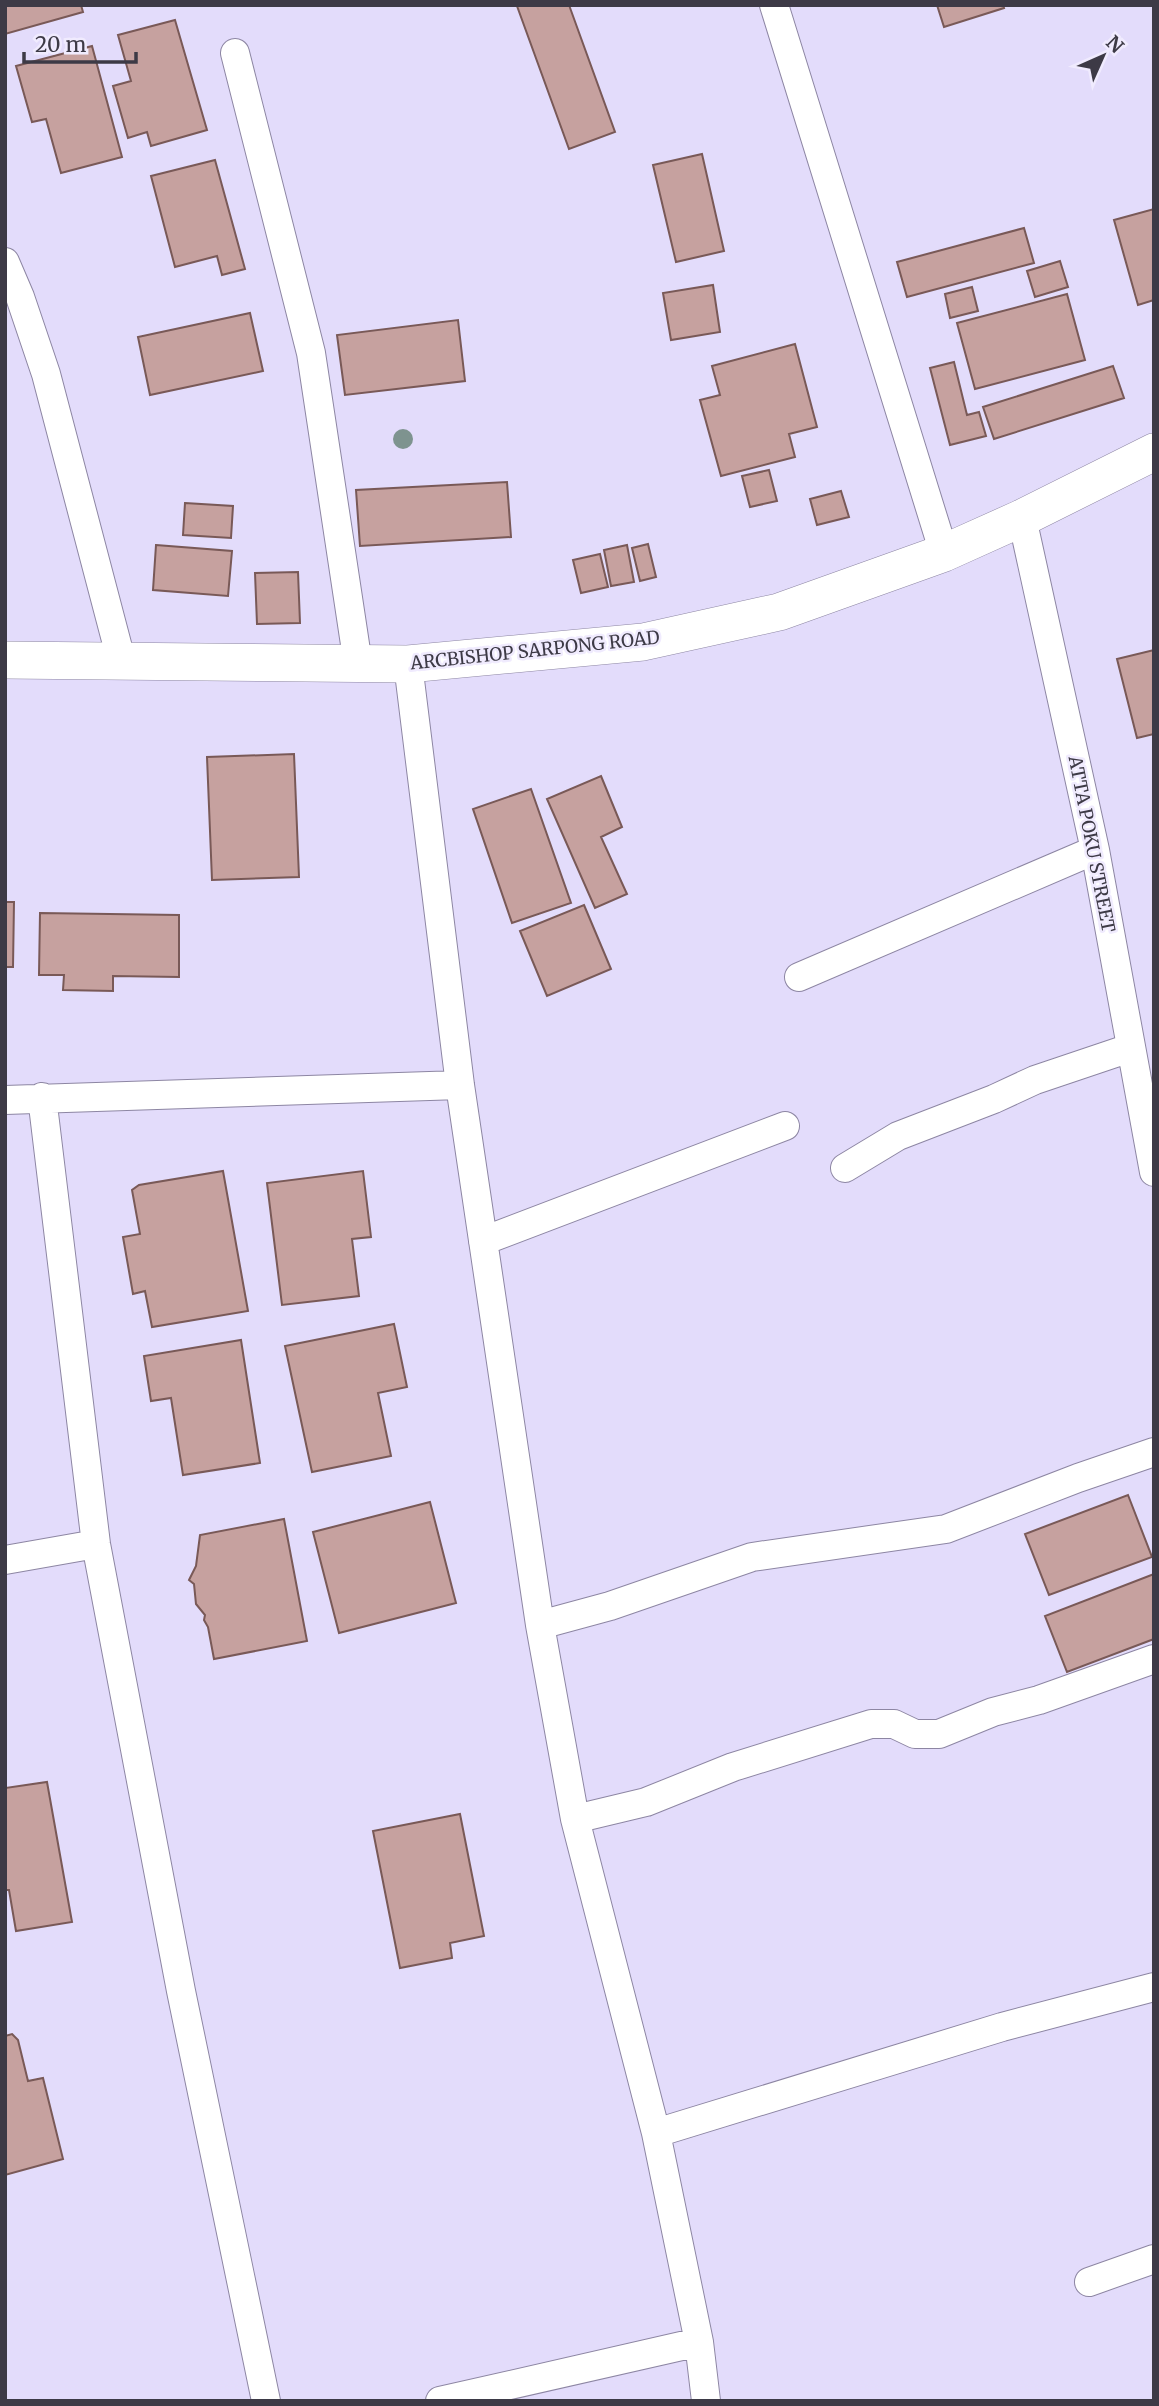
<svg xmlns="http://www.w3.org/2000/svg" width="1159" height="2406" viewBox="0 0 1159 2406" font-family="Merriweather,serif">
  <rect width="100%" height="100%" fill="#e3dcfb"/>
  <path fill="#c6a19f" stroke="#795957" stroke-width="2" d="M5,5H81L83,12L5,34Z
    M569,5L615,132L569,149L517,6Z
    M937,5H1003L1004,8L944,27Z
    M175,20L207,130L151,146L147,132L128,138L113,86L131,81L118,35Z
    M92,46L122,157L61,173L46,119L32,122L16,66Z
    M702,154L724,251L676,262L653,165Z
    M215,160L245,269L222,275L217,256L175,267L151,176Z
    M1154,209V300L1138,305L1114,220Z
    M1024,228L1034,263L907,297L897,262Z
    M1060,261L1068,287L1035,297L1027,271Z
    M713,285L720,332L671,340L663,293Z
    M972,287L978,311L950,318L945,294Z
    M1067,294L1085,360L975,389L957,323Z
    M250,313L263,371L150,395L138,337Z
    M458,320L465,381L345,395L337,335Z
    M795,344L817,427L789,434L795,457L721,476L700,400L720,395L712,366Z
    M954,362L967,415L979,412L986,436L950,445L930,368Z
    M1113,366L1124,398L994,439L983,407Z
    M769,470L777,501L750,507L742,476Z
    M507,482L511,537L360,546L356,490Z
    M841,491L849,517L817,525L810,499Z
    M185,503L233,506L231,538L183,535Z
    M648,544L656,577L640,581L632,548Z
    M156,545L232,551L228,596L153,590Z
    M627,545L634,582L611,586L604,550Z
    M600,554L608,587L581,593L573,560Z
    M298,572L300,623L257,624L255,573Z
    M1154,650V734L1137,738L1117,659Z
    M294,754L299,877L212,880L207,757Z
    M601,776L622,827L601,837L627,894L595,908L547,799Z
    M531,789L571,903L512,923L473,809Z
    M5,902H14L13,967H5Z
    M584,905L611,969L547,996L520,931Z
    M40,913L179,915V977L113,976V991L63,990L64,975H39Z
    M223,1171L248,1311L152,1327L145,1291L133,1294L123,1237L140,1234L132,1190L139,1185Z
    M363,1171L371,1237L352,1239L359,1296L282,1305L267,1183Z
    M394,1324L407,1387L378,1393L391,1456L312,1472L285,1346Z
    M241,1340L260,1463L183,1475L171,1398L151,1401L144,1356Z
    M1128,1495L1152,1557L1049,1595L1025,1534Z
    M430,1502L456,1603L339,1633L313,1532Z
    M284,1519L307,1641L214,1659L208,1627L204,1620L205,1615L196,1604L194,1584L189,1580L196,1566L200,1535Z
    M1154,1574V1639L1067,1672L1045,1616Z
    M47,1782L72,1922L16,1931L9,1890H5V1788Z
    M460,1814L484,1936L450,1943L452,1958L400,1968L373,1831Z
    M12,2034L18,2040L28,2081L43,2078L63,2159L5,2175V2036Z"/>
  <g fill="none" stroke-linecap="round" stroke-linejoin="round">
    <defs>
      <path id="minor" d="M774,5L944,553
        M235,53L311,353L358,664
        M5,262L20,297L46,374L122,663
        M1022,518L1095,850L1154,1172
        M408,664L460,1085L540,1625L575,1819L656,2133L699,2342L706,2401
        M799,977L1095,850
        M42,1097L96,1544L181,1991L266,2401
        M5,1100L460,1085
        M845,1168L898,1136L994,1099L1035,1080L1130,1048
        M483,1241L785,1126
        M5,1560L96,1544
        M540,1625L610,1606L752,1557L946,1529L1078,1478L1154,1452
        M575,1819L646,1802L733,1767L871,1724H894L915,1734H939L993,1712L1039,1700L1154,1659
        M656,2133L1002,2027L1154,1987
        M1089,2282L1154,2259
        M440,2401L699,2342"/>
      <path id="tertiary" d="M5,660L408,664L643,642L779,612L944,553L1022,518L1154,452"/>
    </defs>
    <use href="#minor" stroke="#8d86a3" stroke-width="30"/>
    <use href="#tertiary" stroke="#8d86a3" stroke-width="38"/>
    <use href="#minor" stroke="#fff" stroke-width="28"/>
    <use href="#tertiary" stroke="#fff" stroke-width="37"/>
  </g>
  <circle fill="#7e938f" cx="403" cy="439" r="10"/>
  <g text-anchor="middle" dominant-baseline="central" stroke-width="5" stroke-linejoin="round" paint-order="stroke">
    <g font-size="18" fill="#3d3a46" stroke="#f0ebfe">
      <text transform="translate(535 650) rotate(-6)">ARCBISHOP SARPONG ROAD</text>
      <text transform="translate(1092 844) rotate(79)">ATTA POKU STREET</text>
    </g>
  </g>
  <rect width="1159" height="2406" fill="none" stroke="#3d3a46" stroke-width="14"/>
  <g transform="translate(1103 56) rotate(45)" stroke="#f0ebfe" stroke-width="5" paint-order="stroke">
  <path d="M0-5L12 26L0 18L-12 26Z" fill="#3d3a46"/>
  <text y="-10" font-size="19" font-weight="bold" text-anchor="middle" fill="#3d3a46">N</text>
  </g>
  <path d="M24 52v10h112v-10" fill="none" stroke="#3d3a46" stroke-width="3.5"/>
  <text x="35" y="52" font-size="21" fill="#3d3a46" stroke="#f0ebfe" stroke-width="5" paint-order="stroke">20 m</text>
</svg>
